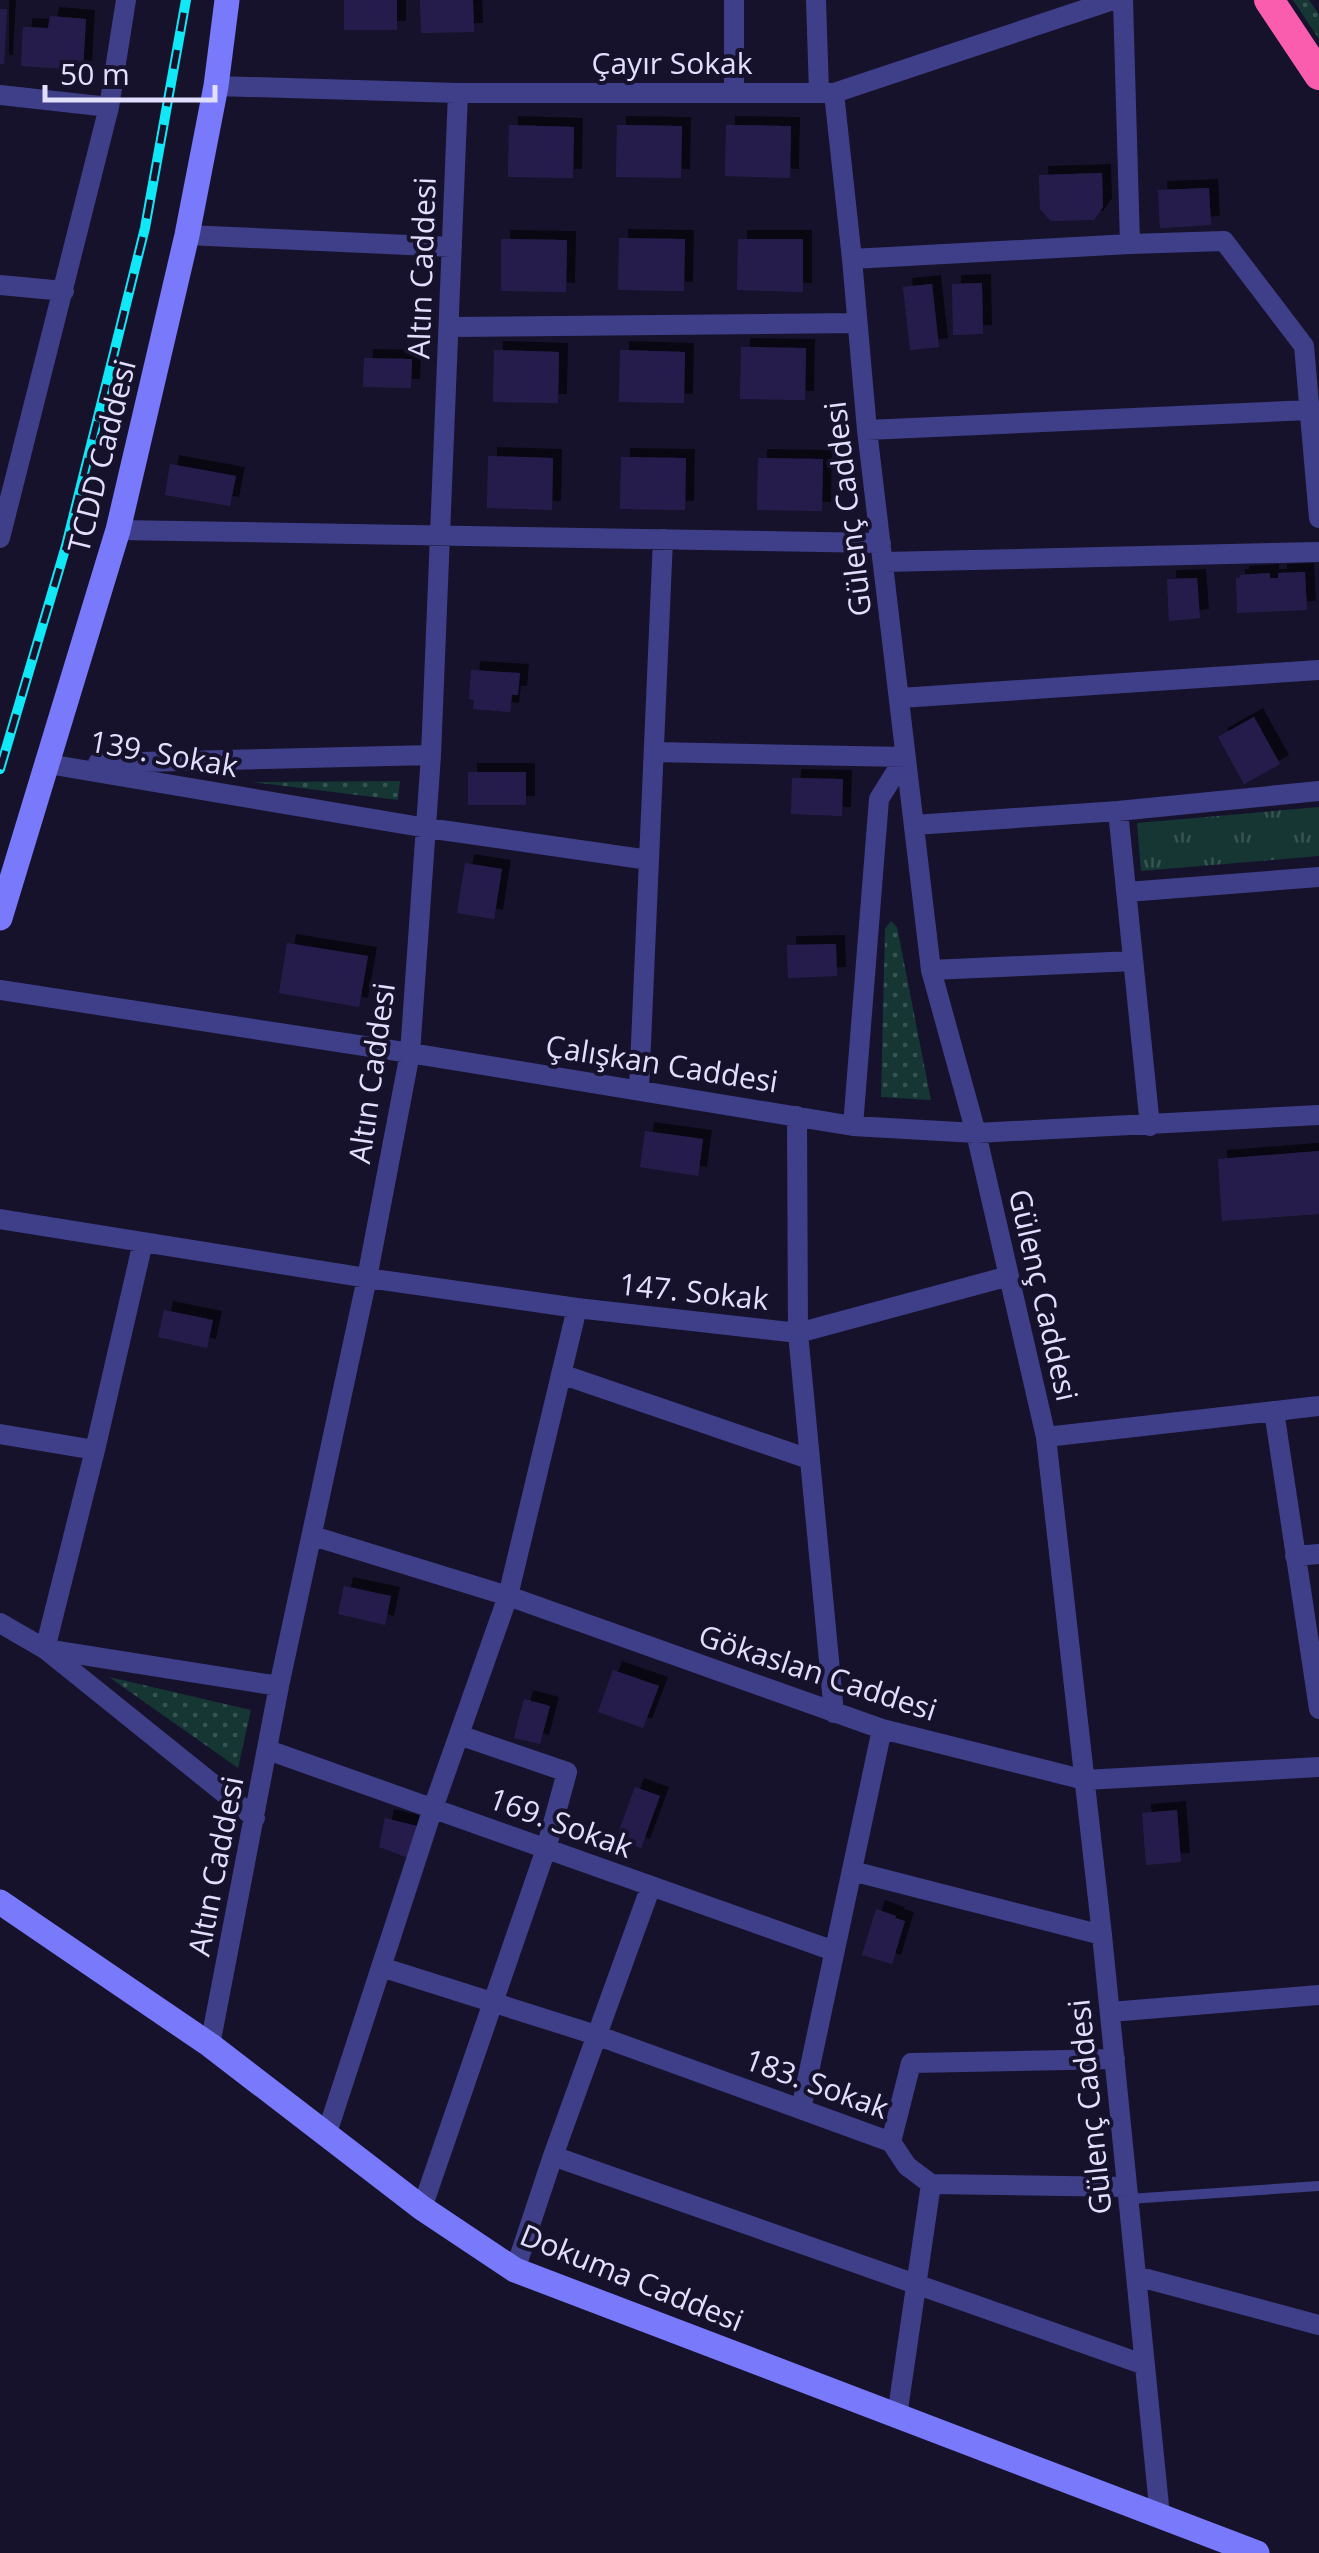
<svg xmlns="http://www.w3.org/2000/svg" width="1319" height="2553" viewBox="0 0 1319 2553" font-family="'Open Sans',sans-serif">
  <defs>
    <pattern id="grass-dots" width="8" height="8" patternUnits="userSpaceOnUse" patternTransform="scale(2.5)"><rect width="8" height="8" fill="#153633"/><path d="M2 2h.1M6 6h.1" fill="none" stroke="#375352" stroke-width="1.8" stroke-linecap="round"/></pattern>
    <pattern id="park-tufts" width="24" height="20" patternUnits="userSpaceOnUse" patternTransform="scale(2.5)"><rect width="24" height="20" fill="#153633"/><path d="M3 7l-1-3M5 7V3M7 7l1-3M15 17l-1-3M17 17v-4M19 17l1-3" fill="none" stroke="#375352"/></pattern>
    <filter id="shadow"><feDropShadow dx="9" dy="-9" stdDeviation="0" flood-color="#0009"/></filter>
  </defs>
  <rect width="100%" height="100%" fill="#16122c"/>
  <path fill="url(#grass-dots)" d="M1293,0H1309L1319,14V39Z
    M400,781L398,800L252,782Z
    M891,921L897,927L931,1100L881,1097L885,929Z
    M109,1677L251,1710L238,1768Z"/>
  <path fill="url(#park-tufts)" d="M1319,807V856L1141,871L1137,823Z"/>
  <path fill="#271f4c" filter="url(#shadow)" d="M344,0H397V30H344Z
    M420,0H473L474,32L421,33Z
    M0,9H7L4,64H0Z
    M50,16L86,19L83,70L21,66L23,27L48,28Z
    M509,125L574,127L573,178L508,177Z
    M617,125L682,126L681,178L616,177Z
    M726,125L791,126L790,178L725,176Z
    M1102,173L1103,207L1094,220L1051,221L1040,209L1039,175Z
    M1209,188L1211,225L1160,228L1158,190Z
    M619,238L685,239L684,291L618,290Z
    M501,239L567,240L566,292L501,291Z
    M738,239H803V292L737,290Z
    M982,283L983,334L953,335L952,284Z
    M932,284L939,347L910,350L903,287Z
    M741,347L806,348L805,400L740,399Z
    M494,350L559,352L558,403L493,402Z
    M620,350L685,352L684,403L619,402Z
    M364,358L412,359L411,388L363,387Z
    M488,456L553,458L552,510L487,508Z
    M621,457L686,458L685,510L620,509Z
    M758,458L823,459L822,511L757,510Z
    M170,464L236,476L230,506L165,495Z
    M1305,572L1307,610L1237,613L1236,578H1240V575L1270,573V578H1278V573Z
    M1197,578L1200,618L1169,621L1167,579Z
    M471,670L520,673L518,695H512L510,712L473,709L474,700L469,699Z
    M1254,717L1280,764L1244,784L1218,737Z
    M468,772H526V805H468Z
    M792,778L843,779L842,816L791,814Z
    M465,863L502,869L494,919L457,913Z
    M287,943L368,956L359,1007L279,993Z
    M836,944L837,976L788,978L787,945Z
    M645,1131L703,1139L698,1176L640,1167Z
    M1319,1151V1214L1222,1221L1218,1159Z
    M164,1310L213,1320L207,1348L158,1337Z
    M344,1586L391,1596L385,1625L338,1614Z
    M613,1670L659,1686L643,1728L598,1712Z
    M524,1699L550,1706L540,1744L514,1738Z
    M635,1787L660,1796L641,1848L616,1839Z
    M1177,1810L1181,1862L1146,1865L1142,1813Z
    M385,1818L417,1826L409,1858L379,1847Z
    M876,1909L896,1916L895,1918L905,1921L892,1964L862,1955Z"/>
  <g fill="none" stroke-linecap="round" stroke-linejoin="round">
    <path stroke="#3f3f89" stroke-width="10" d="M1129,2199L1319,2186"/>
    <path stroke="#3f3f89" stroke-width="20" d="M734,0V92
      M816,0L819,92
      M1123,0L1130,244L1224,241L1304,346L1319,518
      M216,86L458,93H834L1113,0
      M834,93L852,259L867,430L931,970L976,1133L1046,1437L1102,1935L1160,2516
      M0,95L109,107
      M187,235L452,247
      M852,259L1130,244
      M0,285L64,291
      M449,327L857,323
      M867,430L1309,410
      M118,530L881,543
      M0,538L109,107L126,0
      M883,562L1319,552
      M900,698L1319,670
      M654,752L905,757
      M98,763L431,755
      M48,764L427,828L649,860
      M1118,811L1150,1126
      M914,825L1118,811L1319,791
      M1127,892L1319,877
      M931,970L1133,961
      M0,990L410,1053L853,1126L976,1133L1319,1115
      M639,1089L663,539
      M797,1116L798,1333L834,1713
      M853,1126L879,799L905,757
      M0,1219L367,1278L577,1308L798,1333L1009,1276
      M561,1374L809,1459
      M1274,1411L1319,1709
      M0,1434L95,1450L143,1242
      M1046,1437L1319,1406
      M95,1450L45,1649L279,1686
      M313,1536L508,1596L882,1729L1085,1780L1319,1767
      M1295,1556L1319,1554
      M0,1623L45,1649L255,1818
      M268,1750L834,1951
      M852,1871L1102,1935
      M381,1967L596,2035L891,2142L907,2166L931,2184L1127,2187
      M1110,2012L1319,1995
      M210,2045L279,1686L367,1278L410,1053L431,755L458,93
      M801,2109L882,1729
      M326,2136L433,1808L508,1596L577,1308
      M891,2142L911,2063L1115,2059
      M553,2156L1145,2365
      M422,2208L546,1849L567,1772L459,1735
      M515,2270L553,2156L651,1886
      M1136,2276L1319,2325
      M897,2416L931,2184"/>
    <path stroke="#7879fb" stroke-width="25" d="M0,918L118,530L187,235L216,86L227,0
      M0,1902L210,2045L422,2208L515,2270L1257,2553"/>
    <path stroke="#fa5dad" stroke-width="30" d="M1269,0L1319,75"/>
    <defs>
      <path id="rail" d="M0,769L66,546L145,228L186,0"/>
    </defs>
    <use href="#rail" stroke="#10e8f8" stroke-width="10"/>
    <use href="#rail" stroke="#16122c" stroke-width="6" stroke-dasharray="19" stroke-linecap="butt"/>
  </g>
  <g text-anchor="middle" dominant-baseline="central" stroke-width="8" stroke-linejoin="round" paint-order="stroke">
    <g font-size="30" fill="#e1defe" stroke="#16122c">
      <text x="672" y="62">Çayır Sokak</text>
      <text transform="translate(421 268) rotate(-88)">Altın Caddesi</text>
      <text transform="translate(101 456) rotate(-76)">TCDD Caddesi</text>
      <text transform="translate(847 509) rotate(-97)">Gülenç Caddesi</text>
      <text transform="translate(164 753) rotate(10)">139. Sokak</text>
      <text transform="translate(662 1063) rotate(9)">Çalışkan Caddesi</text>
      <text transform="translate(371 1073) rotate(-82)">Altın Caddesi</text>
      <text transform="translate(694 1291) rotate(6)">147. Sokak</text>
      <text transform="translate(1044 1295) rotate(77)">Gülenç Caddesi</text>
      <text transform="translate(818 1672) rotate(18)">Gökaslan Caddesi</text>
      <text transform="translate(561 1822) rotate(20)">169. Sokak</text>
      <text transform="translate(215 1866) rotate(-79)">Altın Caddesi</text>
      <text transform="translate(817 2083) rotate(20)">183. Sokak</text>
      <text transform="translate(1089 2107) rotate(-96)">Gülenç Caddesi</text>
      <text transform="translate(632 2277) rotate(22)">Dokuma Caddesi</text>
    </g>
  </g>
  <path d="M45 85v15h170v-15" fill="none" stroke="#e1defe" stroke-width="5"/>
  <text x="60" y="85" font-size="30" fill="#e1defe" stroke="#16122c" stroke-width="8" paint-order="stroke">50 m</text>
</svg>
